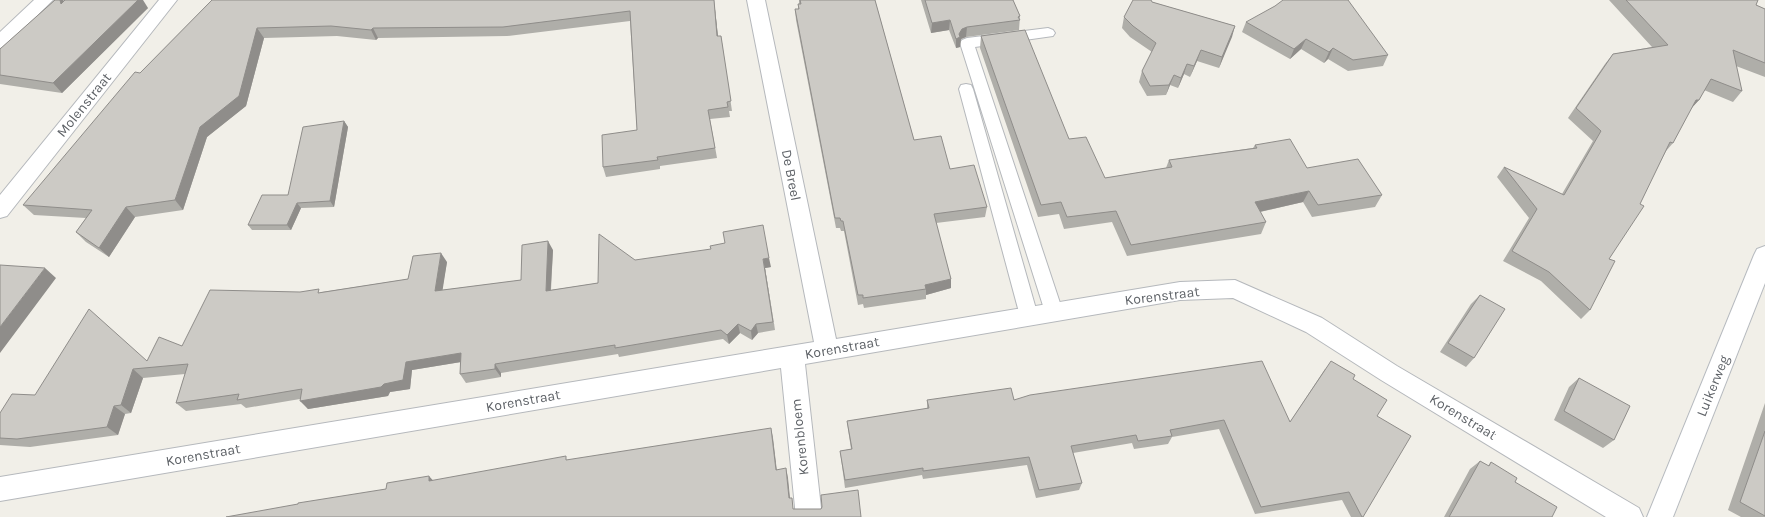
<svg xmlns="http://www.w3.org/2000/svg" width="1765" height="517" viewBox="0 0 1765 517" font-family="Karla,sans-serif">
  <rect width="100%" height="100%" fill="#f1efe8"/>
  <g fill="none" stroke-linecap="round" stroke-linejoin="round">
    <defs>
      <path id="lane" d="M1048,28L1053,30L1055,33L1053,36L975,47L1063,312L1060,317L1054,319L1048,317L1045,312L960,43L962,40L967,38Z
        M966,84L971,85L973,89L1038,316L1035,321L1029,323L1023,321L1020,316L959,89L961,85Z"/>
      <path id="street" d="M34,0H53L6,46L0,48V32Z
        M159,0H177L7,216L0,218V195Z
        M747,0H765L836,339L1180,282L1235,280L1322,318L1397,366L1639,508L1643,517H1606L1381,380L1306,332L1233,298L1180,300L805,364L822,517H796L781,368L0,501V477L814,342Z"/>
      <path id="secondary" d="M1765,246V283L1673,517H1647L1754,255L1757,249Z"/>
    </defs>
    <use href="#lane" stroke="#b5b8bc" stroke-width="2"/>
    <use href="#street" stroke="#b5b8bc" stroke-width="2"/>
    <use href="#secondary" stroke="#b6babf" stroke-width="2"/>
    <use href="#lane" fill="#fff" fill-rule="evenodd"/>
    <use href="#street" fill="#fff" fill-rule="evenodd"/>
    <use href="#secondary" fill="#fff" fill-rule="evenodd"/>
  </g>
  <path fill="#afaea9" d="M55,0H63L64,1L148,8L62,93L0,84V49Z
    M212,0H714L718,36H721L732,111H729L730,117L710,119L717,158L660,166V169L606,177L603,167L637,130L630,21L507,36L378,38L376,40L337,36L264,38L246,106L207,137L183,210L135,217L109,257L86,242L76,232L86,218L34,215L23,205L140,73Z
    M799,0H875L914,140L950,169L987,207L985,217L936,223L951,279V288L926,295V299L864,308L863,304L858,305L844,231H841L840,228H836L796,20L795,9H798V4H799Z
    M921,0H1013L1020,16L1019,30L966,37L961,39L960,47L956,48L949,30L931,33Z
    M1609,0H1758L1756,5L1765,9V77L1736,66L1742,91L1733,102L1704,90L1699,100L1692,107L1673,143L1666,151L1609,259L1590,310L1581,319L1541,281L1503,261L1529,218L1497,177L1504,167L1562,194L1593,141L1568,118L1605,64L1613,54L1652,47Z
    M1152,2L1235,26L1219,68L1197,61L1190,77L1184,74L1178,88L1170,85L1166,95L1147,96L1139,82L1142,71L1152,52L1130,37L1122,28L1124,17Z
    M1246,22L1388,55L1383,66L1348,71L1328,59L1324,63L1301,49L1290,59L1242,32Z
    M981,36L1069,139L1105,178L1166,168L1169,160L1253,148L1255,145L1307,168L1382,195L1375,207L1312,217L1303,202L1260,212L1266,222L1261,234L1127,256L1112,222L1064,229L1059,214L1038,217L980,48Z
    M344,121L348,127L334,207L301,208L291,230H252L248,225L288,195Z
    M553,250L551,290L598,283L635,260L771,267L765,268L775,330L758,333L752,340L740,333L729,344L723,339L619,357L618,354L501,373V377L466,383L460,374L461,362L412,370L410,389L390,392L388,396L308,409L300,399L246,408L241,404L186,411L176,403L185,374L143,378L131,413L125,414L118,435L30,447L0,445V413L35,395L147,361L182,346L322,292L408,279L447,262L442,290L521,280Z
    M1480,295L1474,358L1466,367L1440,352L1471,304Z
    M1325,369L1353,379L1377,416L1363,517H1351L1342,500L1255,514L1219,429L1172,437L1168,444L1134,449L1132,443L1073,453L1082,483L1079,490L1036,498L1027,465L923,479L922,475L845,488L840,451L851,449L848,429L847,421L927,409V400H1014L1290,422Z
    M1579,378L1614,440L1603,448L1554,420L1569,387Z
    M1765,403V517H1741L1728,510Z
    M1480,461L1488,466L1491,462L1515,482L1552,517H1444L1470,469Z"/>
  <path fill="#8f8d8a" d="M60,0H63L68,6L61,4Z
    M138,0H143L148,8L62,93L53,83Z
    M714,0L719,46L717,36Z
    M950,20L949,30L931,33L932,23Z
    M1235,26L1232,37L1219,68L1222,57Z
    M967,27L966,37L961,39L960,47L956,48V39L962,29Z
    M257,28L264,38L246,106L207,137L183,210L175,200L200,127Z
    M373,28L378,38L376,40L371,30Z
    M1306,39L1301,49L1290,59L1294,49Z
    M1333,48L1328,59L1324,63L1329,52Z
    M1201,50L1197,61L1190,77L1194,66Z
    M1187,64L1184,74L1178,88L1181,78Z
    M1174,75L1166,95L1169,85Z
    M1696,100H1699L1690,110Z
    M344,121L348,127L334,207L330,201Z
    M1309,191L1303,202L1250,214L1255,202Z
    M297,203L301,208L291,230L287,225Z
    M126,207L135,217L109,257L99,248Z
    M548,241L553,250L550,300L546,291Z
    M441,253L447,262L441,300L435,291Z
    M769,258L771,267L765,268L775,330L763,259Z
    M45,268L56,278L0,353V327Z
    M951,279V288L926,295V289L925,285Z
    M738,324L740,333L729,344L727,335Z
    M756,324L758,333L752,340L751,331Z
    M461,353L467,361L412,370L410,389L390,392L388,396L308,409L300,401L384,384L406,362Z
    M495,364L501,373V377L495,369Z
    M133,369L143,378L131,413L121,405Z
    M114,406L125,414L118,435L107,427Z
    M771,428L773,438L778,480L776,470Z
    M786,468L788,478L791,508L789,498Z
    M429,476L438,486L429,481Z"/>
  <path fill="#cccac5" stroke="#8f8d8a" d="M55,0H60L61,4L65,0H138L53,83L0,75V49Z
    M212,0H714L717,36H721L731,101L727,102L728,107L708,110L715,148L657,157L658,160L603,167L602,135L637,130L630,11L503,27L373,28L371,30L331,26L257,28L239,96L200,127L175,200L126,207L99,248L76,232L92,210L23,205L135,72L140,73Z
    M800,0H875L914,140L941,136L950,169L974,165L987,207L934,214L951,279L925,285L926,289L863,298V295H858L843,221H841L840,218H835L795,9H799L798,4H801Z
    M925,0H1013L1020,16L1018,17L1020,20L967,27L962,29L959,34L960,37L956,39L950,20L932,23Z
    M1133,0H1151L1152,2L1235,26L1222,57L1201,50L1194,66L1187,64L1181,78L1174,75L1169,85L1150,86L1142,71L1156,43L1133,26L1124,17Z
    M1283,0H1348L1388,55L1353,60L1333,48L1329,52L1306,39L1294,49L1246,22L1275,6Z
    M1626,0H1758L1756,5L1765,9V63L1733,50L1742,91L1711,79L1699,100H1696L1673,143L1670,142L1640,204L1644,206L1609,259L1615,261L1590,310L1549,272L1512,251L1537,209L1504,167L1564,195L1601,131L1576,108L1613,54L1668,45Z
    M1025,30L1069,139L1086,137L1105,178L1172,167L1169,160L1257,148L1255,145L1290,139L1307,168L1358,159L1382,195L1318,205L1309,191L1255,202L1266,222L1131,245L1116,211L1067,217L1061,202L1041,205L981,36Z
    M344,121L330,201L297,203L287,225H248L262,195H288L303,127Z
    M763,225L769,258L763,259L773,322L756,324L751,331L738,324L727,335L721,330L615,348V345L495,364V369L460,374L461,353L406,362L403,380L384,384L381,387L300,401L302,389L237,400L239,394L176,403L188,364L133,369L121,405L114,406L107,427L17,439L0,438V413L12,394L35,395L89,309L147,361L159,337L182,346L210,290L300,292L319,289L318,293L408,279L413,256L441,253L435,291L521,280L522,245L548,241L546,291L598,283L599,234L635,260L711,249L710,246L725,243L723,232Z
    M0,265L45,268L0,327Z
    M1480,295L1505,309L1474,358L1448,343Z
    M1262,361L1290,422L1331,361L1355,375L1353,379L1387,400L1377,416L1411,436L1363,517H1362L1349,492L1261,507L1224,420L1170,430L1172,436L1138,441L1136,435L1071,446L1082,483L1039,490L1029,457L923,471V468L845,480L840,451L852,449L847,421L929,408L927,400L1011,388L1014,400L1030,395Z
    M1579,378L1630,406L1614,440L1564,411Z
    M771,428L776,470L786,468L789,498H792L793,509H821L822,507L821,495L858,490L861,517H226L298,504V503L386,489L387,483L429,476V481L566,456V460Z
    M1765,431V516L1740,502Z
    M1480,461L1489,466L1491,462L1517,478L1515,482L1557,507L1552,517H1449Z"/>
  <g text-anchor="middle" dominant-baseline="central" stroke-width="3.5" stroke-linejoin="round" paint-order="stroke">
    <g font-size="14" fill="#5f6368" stroke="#fff">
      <text transform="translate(84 105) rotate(-51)">Molenstraat</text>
      <text transform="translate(791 175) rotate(79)">De Breel</text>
      <text transform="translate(1162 296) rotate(-7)">Korenstraat</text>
      <text transform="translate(842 348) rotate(-10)">Korenstraat</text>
      <text transform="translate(1713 386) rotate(-68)">Luikerweg</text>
      <text transform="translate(523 401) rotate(-10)">Korenstraat</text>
      <text transform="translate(1463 417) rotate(31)">Korenstraat</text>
      <text transform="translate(800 437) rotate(-96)">Korenbloem</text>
      <text transform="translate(203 455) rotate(-10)">Korenstraat</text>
    </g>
  </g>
</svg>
